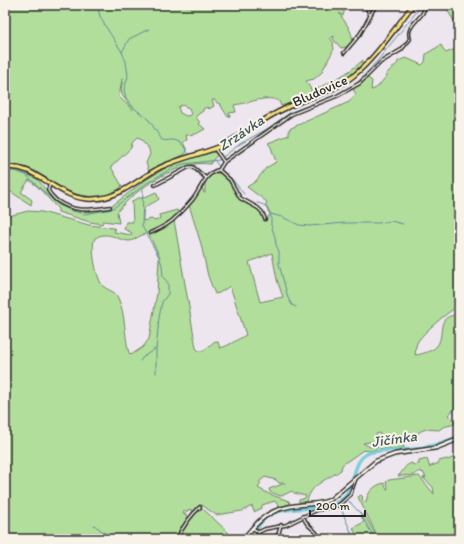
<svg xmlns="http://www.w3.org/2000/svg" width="464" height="544" viewBox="0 0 464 544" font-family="Itim,sans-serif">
  <rect width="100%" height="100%" fill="#eee6ee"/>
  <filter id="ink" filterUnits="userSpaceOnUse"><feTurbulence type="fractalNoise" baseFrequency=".025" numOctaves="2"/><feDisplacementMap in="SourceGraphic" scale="8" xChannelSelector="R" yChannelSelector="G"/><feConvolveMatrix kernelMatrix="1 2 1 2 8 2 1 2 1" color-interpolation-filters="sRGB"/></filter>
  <g filter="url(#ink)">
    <path fill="#b2de9c" stroke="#6e8464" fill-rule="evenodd" d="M5,5H342L345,8L343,16L339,13C344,21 354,32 352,42L346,47L341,48L333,39L334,36L330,38L334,43L333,44L334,49L321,73L314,79L306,81L312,91C331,82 348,74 363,60C356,85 304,98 281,106L279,101C277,101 275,99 273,99C262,97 245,104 234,105L236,112L229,113L230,116L228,117L221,106V104L217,103L215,100H212L214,106L209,109L207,107L203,109V111L197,115L196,117L200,123L199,124L205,129L196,134L186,135L187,140L183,142L187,151L185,154L149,172L146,163L150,154L149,149L140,139L137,138L132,143L131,148L111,167L122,186C119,188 118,190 116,192C113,194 107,195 104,195C72,202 56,181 30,169C22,166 13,166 5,165ZM123,79L121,89L122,95L133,110L119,97L122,79ZM182,105L189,108L191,115L186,116L180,113L178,107Z
      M448,5H459V17L454,21L446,8Z
      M441,45L444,51L446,53L453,50H459V306C451,309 421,334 417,343C415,347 416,351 415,355C419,355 424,353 427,352C430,351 434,349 436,347C447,335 433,315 459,315V399L455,402L456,405L455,409L448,415L455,422V424L443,427L439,430L426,429L421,431L413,437L403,441L404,448L380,449V433L376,434L377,441L363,443L370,447L378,446L377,449L370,451L363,450L342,465L341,470C327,480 310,484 307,502H299V500L305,498L306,496L294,493L292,491L281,496L270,492L269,489L285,483H279L276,480L265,477L260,481V485L258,488L269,494L289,501L290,504L279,507L275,501L262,505V508L254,512L252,506L242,511L216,515L202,505L194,512L190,509L186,512L184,511L183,514H186L187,519L183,526L180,527L176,539H167L165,538L164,539H5V217L28,211L42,212L89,225L113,228L115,229L114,232L131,235L132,233L124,229L126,222H133L132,201L138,198H143L156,192L159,199C146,209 143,201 143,221L152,219L154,221L160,219L159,215L177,210L178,214C166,224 154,231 140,236C136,238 133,241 129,241C116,240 109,230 95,238C90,246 96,277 102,285C107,291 115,290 118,298C126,315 124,335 129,353L131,355L143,347L149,339L157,293L159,259L160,257L149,235C157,229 167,226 174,220L196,348L199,351H203L215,341L218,342L220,348C229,346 238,339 246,335L230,286L219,293L215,294L208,276L201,244L189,205L202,187L204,193H205C205,188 204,182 208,178C227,161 232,195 243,202C253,208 262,208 264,221H266L270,214L265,206L267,202L247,187L256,181L266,168L276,162L271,147L268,143L289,135V129L349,102L356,94L353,89L368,78L372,81L371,90C380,88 380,82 387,76L386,74L398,63V61L406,58L422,65L425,62L426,54ZM272,253L277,280L283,297L260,302L249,262Z
      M214,152L217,155L210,164C180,159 135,189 117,212L119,223L103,221L102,224L90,222L58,212V209L38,187L29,180L21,192L32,200L31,205L5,188V170L15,169L37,179L50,195L59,204L72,210L80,211L113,205L147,179L169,166L190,158Z
      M454,457L459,461V539H379L358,497L361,495L363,497L362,498L363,502H366C367,493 374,485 384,483L387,490L388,488L386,482L389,480L419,476L434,494L433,487L423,478L424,477L426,478L423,472L422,473L421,471L416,473L415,475L398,476C404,471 404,465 412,463L413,465L419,464V461L427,459L430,468L431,466L439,463V461L447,459L448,460Z
      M201,507L229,533L224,539H178L189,518Z
      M364,514L378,539H358L353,528L364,522L361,516Z"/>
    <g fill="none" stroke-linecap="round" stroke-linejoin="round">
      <path stroke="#5d8c95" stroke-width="1" d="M97,5L100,16L104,24L122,52L126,62L128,76L124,90L126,98L134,108L149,120L162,140C166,141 168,140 172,140C181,140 185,148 189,155
        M122,52L129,39L149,29
        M215,161L222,171L232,179L244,194
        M5,172L14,171L26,175L57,204L72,211L85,214L112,209L147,183L172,168L183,164L219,160L240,144L267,129L291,112L338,94L356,84L378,60L422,5
        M143,189L142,226L160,259L162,265L163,277L168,283V294L162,302L159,318L156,350V373
        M257,203C265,204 267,207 271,214L282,217L299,225L310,226L345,223H379L391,221L403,224
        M271,215V225L275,237L276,245L279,251V264L288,298L292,305L296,307
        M140,361L143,357L155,349
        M345,497L360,513L375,539
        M340,501L342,511L354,539
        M94,525L113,539"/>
      <path stroke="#7eccdc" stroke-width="3.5" d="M252,539C255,535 256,530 259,525C274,500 316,515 338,502C356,492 351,461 367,454C379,448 402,451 416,449C431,447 444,442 459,436"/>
      <defs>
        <path id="street" d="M365,5L370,15
          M420,5L424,8
          M344,53L360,34L376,5
          M215,149L224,162
          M219,170L230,180L240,198L258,208L262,212L265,219
          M50,184L48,190C50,195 53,197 56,200C74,213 89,210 110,207
          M155,185L189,167H193L206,178
          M150,233C159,229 169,225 176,217C182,212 188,205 193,199C201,189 205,172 219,170L224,162L292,114L337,96L360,83L381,62L401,50L410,39C406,28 416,22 422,14C424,11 424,8 426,5
          M303,516C307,528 312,526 318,535
          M252,528L259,532
          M177,539C183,526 189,517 200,507
          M255,539L259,532L265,529L286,525L317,510L339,505L350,495L356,478
          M269,539L278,535L281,525"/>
        <path id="secondary" d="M243,539C261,517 271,508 300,505C311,503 321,505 331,499L376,461L395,454L436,448L459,439"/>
        <path id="primary" d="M5,168C37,162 58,202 94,199C121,198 139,178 161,167C181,158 202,154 221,146C243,135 262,119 284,109C306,97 332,93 352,77C375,59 395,28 413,5"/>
      </defs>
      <use href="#street" stroke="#2b2b2b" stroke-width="4.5"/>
      <use href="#secondary" stroke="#2b2b2b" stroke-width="5.5"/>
      <use href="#primary" stroke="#2b2b2b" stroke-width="6"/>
      <use href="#street" stroke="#f7f3e8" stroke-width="1.5"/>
      <use href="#secondary" stroke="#f7f3e8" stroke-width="2.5"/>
      <use href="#primary" stroke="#f8e281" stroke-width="3"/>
    </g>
  </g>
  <g text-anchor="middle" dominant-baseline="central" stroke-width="4" stroke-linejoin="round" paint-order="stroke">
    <g font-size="14" fill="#2b2b2b" stroke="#f7f3e8">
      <text transform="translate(320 91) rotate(-24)">Bludovice</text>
    </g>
    <g font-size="15" font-style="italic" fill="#445b60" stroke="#f7f3e8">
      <text transform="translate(241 133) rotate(-34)">Zrzávka</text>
      <text transform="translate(394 439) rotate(-8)">Jičínka</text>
    </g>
  </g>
  <rect width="464" height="544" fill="none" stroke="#f7f3e8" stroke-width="20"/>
  <rect x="10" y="10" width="444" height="524" fill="none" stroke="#2b2b2b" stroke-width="1.5" filter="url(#ink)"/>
  <path d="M310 510v6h55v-6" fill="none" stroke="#2b2b2b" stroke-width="2"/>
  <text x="316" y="510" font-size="12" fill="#2b2b2b" stroke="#f7f3e8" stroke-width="3" paint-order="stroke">200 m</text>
</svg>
